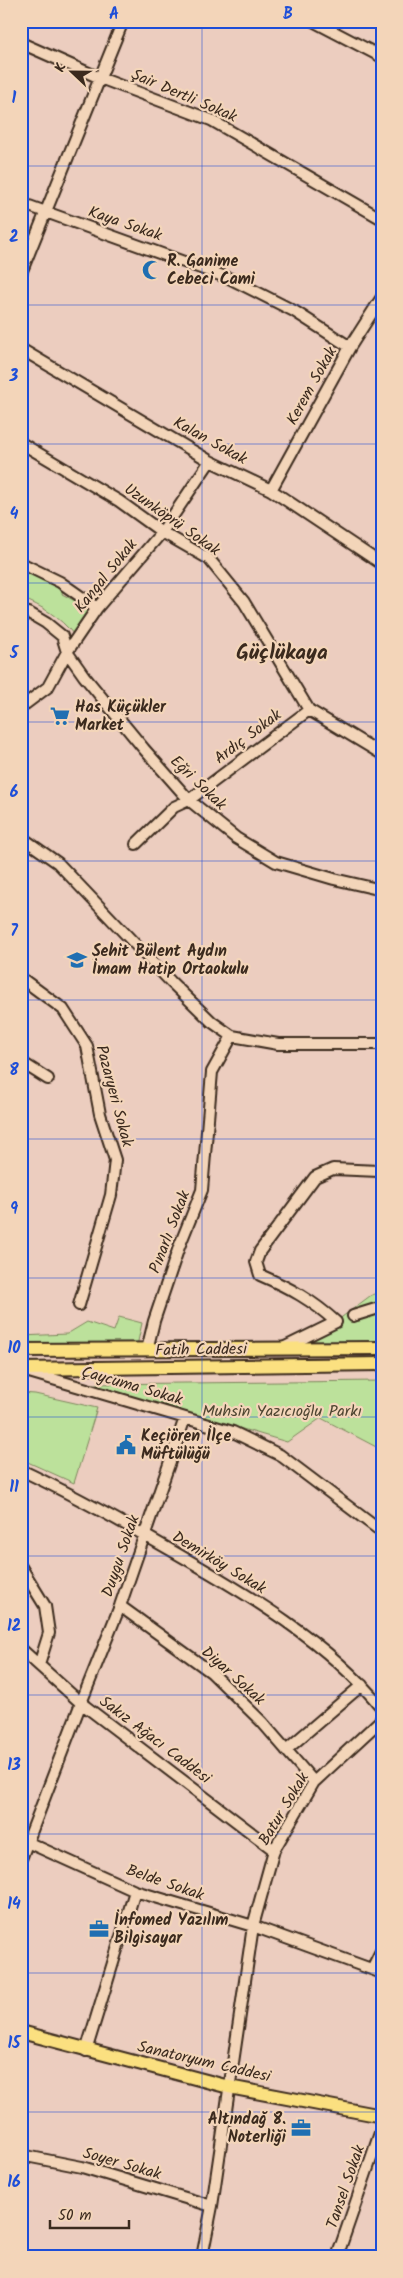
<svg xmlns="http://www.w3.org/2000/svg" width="403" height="2278" viewBox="0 0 403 2278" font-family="Kalam,sans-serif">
  <rect width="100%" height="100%" fill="#eccdbf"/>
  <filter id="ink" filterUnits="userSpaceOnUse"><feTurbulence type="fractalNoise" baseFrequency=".02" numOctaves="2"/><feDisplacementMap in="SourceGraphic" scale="10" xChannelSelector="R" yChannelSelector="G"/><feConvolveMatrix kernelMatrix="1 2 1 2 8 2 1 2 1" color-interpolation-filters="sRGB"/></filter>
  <g filter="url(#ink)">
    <path fill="#bce19b" stroke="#7c865c" d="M21,569L63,589L62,594L92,610L74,635C60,617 42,606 21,598Z
      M382,1290V1343L306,1344L370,1296Z
      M119,1317L142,1323L137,1346L21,1345V1336L67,1334L87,1322L114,1331Z
      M382,1381V1450L321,1418L287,1442L89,1384Z
      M21,1393L35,1394L97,1408L74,1483L21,1459Z"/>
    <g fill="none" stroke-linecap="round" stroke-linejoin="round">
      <defs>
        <path id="minor" d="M313,21L382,57
          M21,43L100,78L211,120L382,219
          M21,203L231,279L294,311L350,347
          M21,273L123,21
          M21,349L210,461L271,490L382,564
          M21,443L119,501L162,532L209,559L244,602L309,710L382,754
          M271,490L350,347L382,297
          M21,563L60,582L97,608
          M21,611L29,613L46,623L62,636L67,652L84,676L144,749L189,800L236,838L276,862L334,879L382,890
          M21,704L24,705L48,687L67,652L97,608L162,532L210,461
          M21,837L58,863L171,982L212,1022L232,1036L278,1044H382
          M136,844L174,807L189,800L309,710
          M21,978L63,1009L87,1046L100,1114L115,1160L111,1195L79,1305
          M21,1062L48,1079
          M353,1316L382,1307
          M283,1348L336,1322C312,1300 290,1288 260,1275L256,1262L260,1251L315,1177L333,1169L379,1171
          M147,1350L154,1321L179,1247L202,1190L212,1072L232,1036
          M29,1372L233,1432L280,1455L382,1532
          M21,1470C74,1495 124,1523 174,1552C249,1595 327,1641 382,1708
          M21,1567L45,1606L49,1633L39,1665
          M120,1606L211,1672L262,1722L314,1782
          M21,1649L81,1703L274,1850
          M286,1750L362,1685
          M27,1842L135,1891L253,1926L382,1973
          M21,1859L81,1703L120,1606L185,1418
          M372,1969L382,1949
          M86,2051L135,1891
          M21,2155L82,2167L212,2206
          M202,2257L212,2206L253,1926L274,1850L314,1782L382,1719
          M337,2257L382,2127"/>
        <path id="major" d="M21,1350L382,1348
          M21,1369L382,1364
          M21,2032L229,2087L382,2116"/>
      </defs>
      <use href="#minor" stroke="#3b2a1e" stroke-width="14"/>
      <use href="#major" stroke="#3b2a1e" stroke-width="16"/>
      <use href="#minor" stroke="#f3d5b9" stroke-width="10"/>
      <use href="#major" stroke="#fbe080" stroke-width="12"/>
    </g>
  </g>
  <path fill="none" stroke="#1d4ed8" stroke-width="1" stroke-opacity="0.55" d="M202,21V2257M21,166H382M21,305H382M21,444H382M21,583H382M21,722H382M21,861H382M21,1000H382M21,1139H382M21,1278H382M21,1417H382M21,1556H382M21,1695H382M21,1834H382M21,1973H382M21,2112H382"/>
  <defs>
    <symbol id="mosque-bare" viewBox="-9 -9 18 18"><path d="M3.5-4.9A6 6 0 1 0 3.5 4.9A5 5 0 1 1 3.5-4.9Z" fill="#1f6fb2" stroke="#f3d5b9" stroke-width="2.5" paint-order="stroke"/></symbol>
    <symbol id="supermarket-bare" viewBox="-9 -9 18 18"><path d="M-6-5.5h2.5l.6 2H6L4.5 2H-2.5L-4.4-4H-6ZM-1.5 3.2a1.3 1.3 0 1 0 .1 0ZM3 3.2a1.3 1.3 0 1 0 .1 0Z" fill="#1f6fb2" stroke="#f3d5b9" stroke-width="2.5" paint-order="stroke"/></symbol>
    <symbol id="school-bare" viewBox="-9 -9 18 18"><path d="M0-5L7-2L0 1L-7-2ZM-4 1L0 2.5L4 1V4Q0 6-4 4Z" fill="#1f6fb2" stroke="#f3d5b9" stroke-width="2.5" paint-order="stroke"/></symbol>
    <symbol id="civic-bare" viewBox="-9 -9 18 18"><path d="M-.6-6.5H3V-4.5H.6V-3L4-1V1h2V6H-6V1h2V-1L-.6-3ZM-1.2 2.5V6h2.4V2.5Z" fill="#1f6fb2" stroke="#f3d5b9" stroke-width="2.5" paint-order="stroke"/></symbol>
    <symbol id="office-bare" viewBox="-9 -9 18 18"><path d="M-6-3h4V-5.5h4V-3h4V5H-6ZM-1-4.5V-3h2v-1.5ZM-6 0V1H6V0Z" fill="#1f6fb2" stroke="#f3d5b9" stroke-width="2.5" paint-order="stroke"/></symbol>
  </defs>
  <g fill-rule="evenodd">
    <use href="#mosque-bare" x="138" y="256" width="28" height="28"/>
    <use href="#supermarket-bare" x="46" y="702" width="28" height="28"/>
    <use href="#school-bare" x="63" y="946" width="28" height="28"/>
    <use href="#civic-bare" x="112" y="1431" width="28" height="28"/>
    <use href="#office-bare" x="85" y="1915" width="28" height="28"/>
    <use href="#office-bare" x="287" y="2114" width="28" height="28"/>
  </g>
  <g text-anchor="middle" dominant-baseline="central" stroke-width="4.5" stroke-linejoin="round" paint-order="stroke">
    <g font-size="16" fill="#3b2a1e" stroke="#f3d5b9">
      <text transform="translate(184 96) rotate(23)">Şair Dertli Sokak</text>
      <text transform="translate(125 224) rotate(19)">Kaya Sokak</text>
      <text transform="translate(312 386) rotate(-61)">Kerem Sokak</text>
      <text transform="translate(210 441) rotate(29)">Kalan Sokak</text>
      <text transform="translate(172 520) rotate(35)">Uzunköprü Sokak</text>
      <text transform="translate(106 576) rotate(-51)">Kangal Sokak</text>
      <text transform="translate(248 737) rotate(-37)">Ardıç Sokak</text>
      <text transform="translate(198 783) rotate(44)">Eğri Sokak</text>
      <text transform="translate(114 1096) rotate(75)">Pazaryeri Sokak</text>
      <text transform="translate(170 1232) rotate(-69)">Pınarlı Sokak</text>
      <text transform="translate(201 1350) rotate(-1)">Fatih Caddesi</text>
      <text transform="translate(132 1386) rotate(16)">Çaycuma Sokak</text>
      <text transform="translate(121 1556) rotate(-71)">Duygu Sokak</text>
      <text transform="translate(219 1563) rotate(31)">Demirköy Sokak</text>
      <text transform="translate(233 1676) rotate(42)">Diyar Sokak</text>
      <text transform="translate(155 1740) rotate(37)">Sakız Ağacı Caddesi</text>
      <text transform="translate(284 1809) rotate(-59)">Batur Sokak</text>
      <text transform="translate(165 1883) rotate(19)">Belde Sokak</text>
      <text transform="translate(204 2062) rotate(13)">Sanatoryum Caddesi</text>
      <text transform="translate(122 2164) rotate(16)">Soyer Sokak</text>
      <text transform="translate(346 2187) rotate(-71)">Tansel Sokak</text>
    </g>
    <g font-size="16" font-weight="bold" fill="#3b2a1e" stroke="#f3d5b9" text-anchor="start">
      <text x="167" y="261">R. Ganime<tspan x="167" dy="18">Cebeci Cami</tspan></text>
      <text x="75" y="707">Has Küçükler<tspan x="75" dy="18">Market</tspan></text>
      <text x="92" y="951">Şehit Bülent Aydın<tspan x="92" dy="18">İmam Hatip Ortaokulu</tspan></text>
      <text x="141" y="1436">Keçiören İlçe<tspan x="141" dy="18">Müftülüğü</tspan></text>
      <text x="114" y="1920">İnfomed Yazılım<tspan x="114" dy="18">Bilgisayar</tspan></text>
      <text x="286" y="2119" text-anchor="end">Altındağ 8.<tspan x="286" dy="18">Noterliği</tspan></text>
    </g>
    <g font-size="16" fill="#4e4531" stroke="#f3d5b9">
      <text x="282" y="1411">Muhsin Yazıcıoğlu Parkı</text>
    </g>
    <g font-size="21" font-weight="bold" fill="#3b2a1e" stroke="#f3d5b9">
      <text x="282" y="653">Güçlükaya</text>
    </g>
  </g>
  <rect width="403" height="2278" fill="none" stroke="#f3d5b9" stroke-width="55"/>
  <g transform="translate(72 72) rotate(292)" stroke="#f3d5b9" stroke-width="4" paint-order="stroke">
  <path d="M0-4L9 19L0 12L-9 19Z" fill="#3b2a1e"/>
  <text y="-8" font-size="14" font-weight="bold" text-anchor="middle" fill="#3b2a1e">K</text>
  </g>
  <path d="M50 2220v8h79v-8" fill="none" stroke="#3b2a1e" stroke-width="2.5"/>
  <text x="58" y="2220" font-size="15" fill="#3b2a1e" stroke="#f3d5b9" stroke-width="4" paint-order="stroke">50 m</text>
  <rect x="28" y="28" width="348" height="2222" fill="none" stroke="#1d4ed8" stroke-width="2"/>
  <g font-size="16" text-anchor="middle" font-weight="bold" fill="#1d4ed8">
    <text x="114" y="19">A</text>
    <text x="288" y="19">B</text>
    <text x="14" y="103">1</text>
    <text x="14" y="242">2</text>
    <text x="14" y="381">3</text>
    <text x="14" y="519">4</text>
    <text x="14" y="658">5</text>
    <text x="14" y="797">6</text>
    <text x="14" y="936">7</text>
    <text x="14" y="1075">8</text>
    <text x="14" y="1214">9</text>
    <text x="14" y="1353">10</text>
    <text x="14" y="1492">11</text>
    <text x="14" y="1631">12</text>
    <text x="14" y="1770">13</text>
    <text x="14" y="1909">14</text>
    <text x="14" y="2048">15</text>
    <text x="14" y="2187">16</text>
  </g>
</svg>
